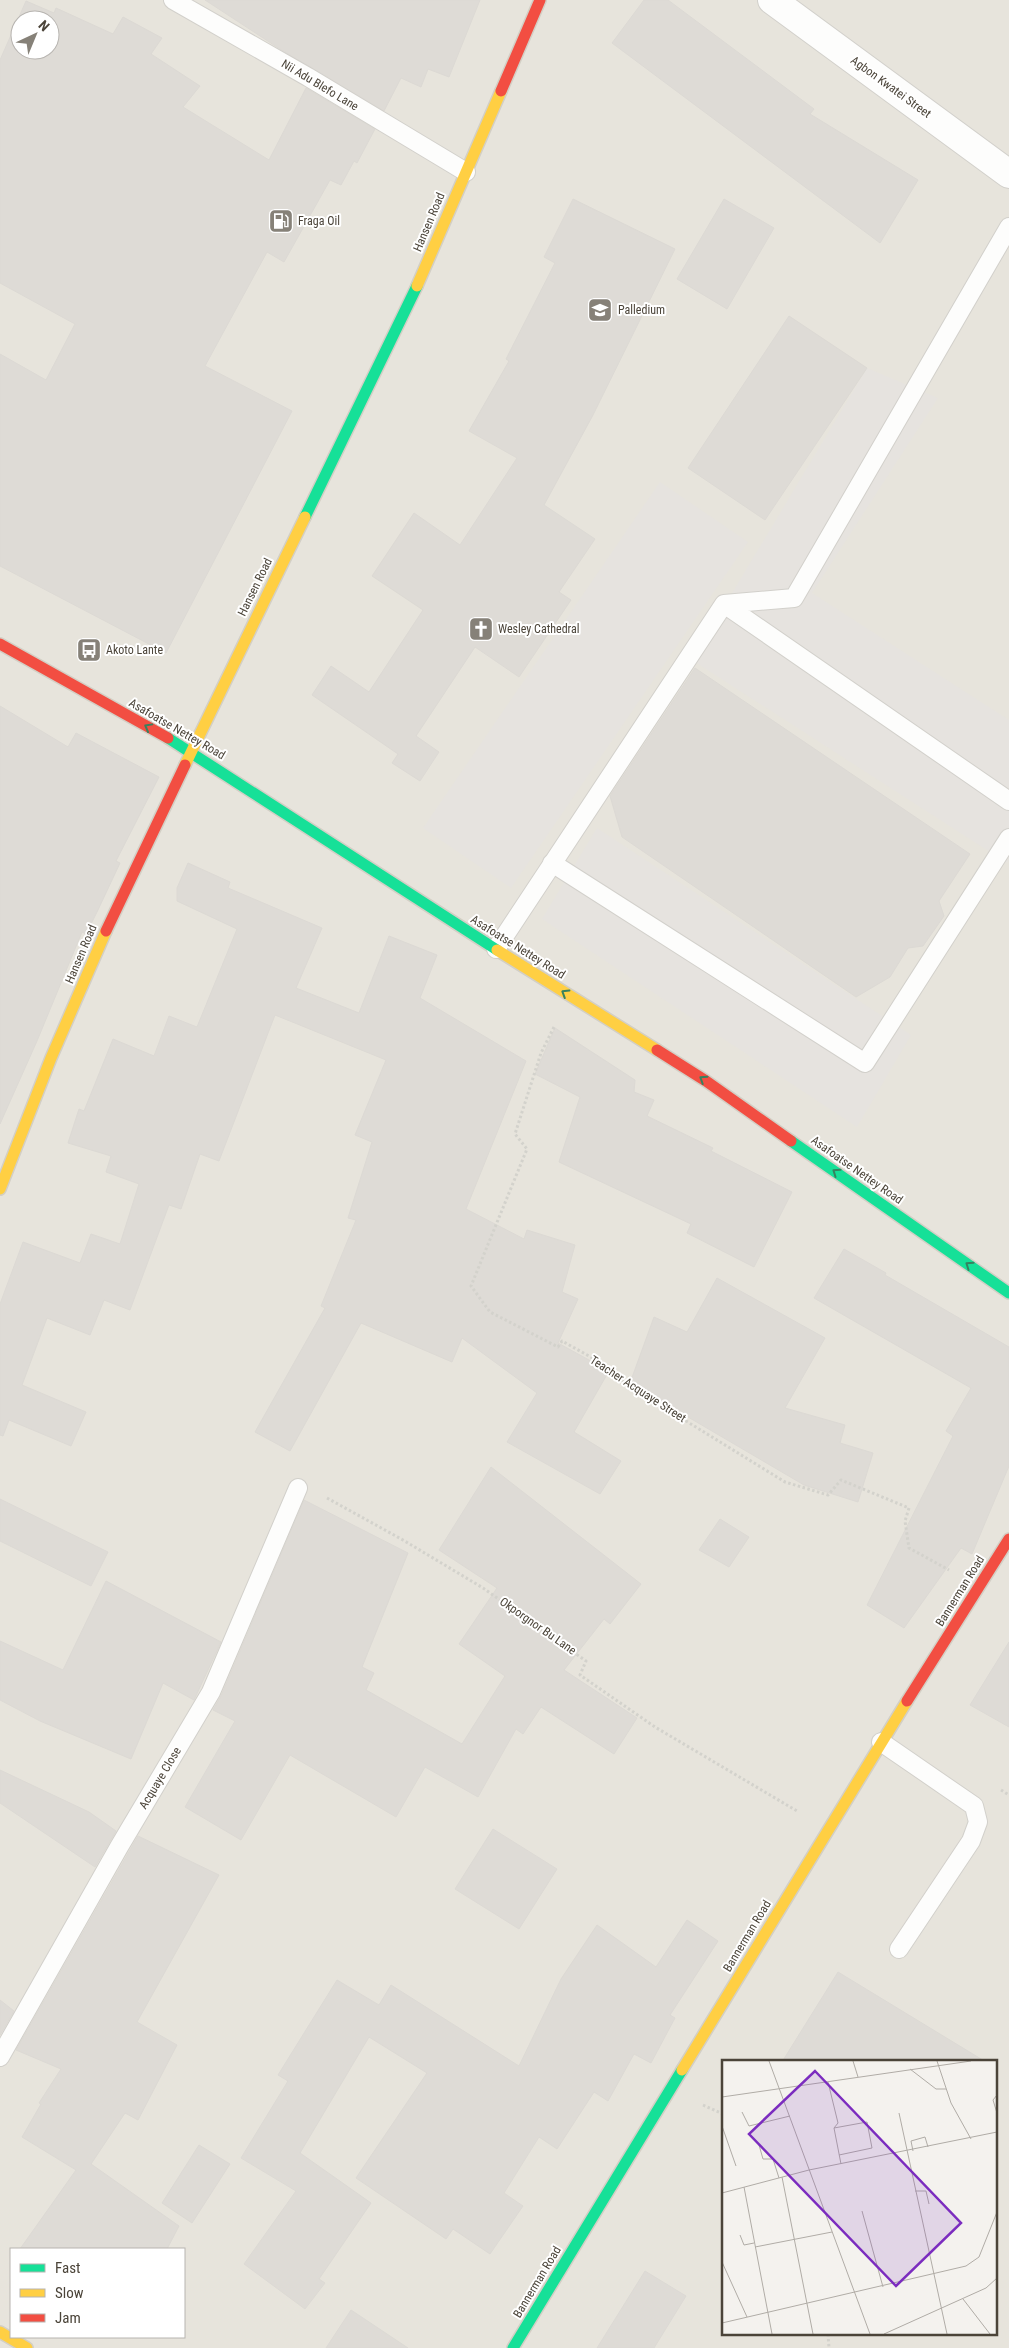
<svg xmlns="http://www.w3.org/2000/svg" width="1009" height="2348" viewBox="0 0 1009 2348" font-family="'Roboto Condensed',sans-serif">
  <rect width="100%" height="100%" fill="#f4f2ee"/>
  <path fill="#e7e4dc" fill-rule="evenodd" d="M0,0H1009V2348H0ZM20,20H50V50H20ZM723,2062H995V2334H723ZM11,2249H184V2337H11Z"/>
  <path fill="#e6e3df" d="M867,368L938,398L812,593L1009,720V859L1007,863L692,660Z
    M660,482L748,542L511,888L423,828Z
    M597,828L911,1035L857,1127L542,919Z"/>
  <path fill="#dedbd6" stroke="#dcd9d4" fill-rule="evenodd" d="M205,0H480L449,77L428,69L421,87L401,78L384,111L283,51Z
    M644,0H668L814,109L810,114L918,180L880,243L612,43Z
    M26,1L54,13L56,8L113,34L123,17L162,38L151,54L200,86L183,107L269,160L306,88L375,129L357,163L354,161L341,185L330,180L284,262L267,252L205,366L292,411L166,653L0,566V354L46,380L75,324L0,283V60ZM20,20H50V50H20Z
    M573,199L675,249L593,415L544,505L595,539L559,592L571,600L519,677L475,647L416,736L439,752L420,781L392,763L398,754L312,695L331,666L369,692L423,610L372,576L414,513L460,545L517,458L469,431L509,361L506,359L555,263L544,257Z
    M724,199L774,228L727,309L677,279Z
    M789,316L867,368L765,520L688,468Z
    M695,668L970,854L939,901L944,916L923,946L908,948L890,977L856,997L622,837L610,796Z
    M0,706L68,747L76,733L159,777L116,861L120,863L97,912L86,934L82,932L37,1041L0,1124Z
    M188,863L230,882L228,888L322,928L296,988L359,1013L389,936L437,955L420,998L526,1061L466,1209L524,1239L527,1230L575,1245L562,1292L578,1299L558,1343L609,1371L574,1432L621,1461L600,1494L507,1442L537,1393L462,1338L452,1362L361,1323L290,1451L255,1432L325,1308L321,1306L356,1220L348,1218L372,1142L355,1135L386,1060L275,1015L219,1161L200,1154L181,1209L169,1205L130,1310L104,1300L90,1335L47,1318L22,1385L86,1412L71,1446L9,1420L3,1436L0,1435V1304L23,1242L80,1263L91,1234L120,1244L139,1184L106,1172L111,1156L68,1143L79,1109L84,1111L113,1039L154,1056L169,1016L197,1027L237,929L177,901V888Z
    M555,1028L635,1080L634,1092L654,1100L647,1116L713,1148L711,1151L792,1192L754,1267L687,1233L691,1224L559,1162L580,1097L535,1074Z
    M844,1249L886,1273L885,1275L1009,1347V1466L972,1554L961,1548L904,1628L867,1605L953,1436L946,1431L971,1388L814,1298Z
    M717,1278L825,1338L785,1408L845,1425L840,1443L873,1453L858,1502L804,1485L630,1383L654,1317L687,1332Z
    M491,1467L641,1584L610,1624L604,1619L564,1670L637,1718L614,1754L541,1707L523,1734L516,1729L478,1797L425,1767L396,1817L290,1755L241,1840L185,1807L235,1721L213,1710L221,1696L304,1500L408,1553L362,1667L374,1673L366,1690L462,1744L505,1676L459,1644L497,1588L439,1550Z
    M0,1499L108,1552L91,1586L0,1541Z
    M720,1519L749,1537L729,1567L699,1550Z
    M106,1581L221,1642L194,1700L163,1683L131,1759L40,1721L0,1700V1641L63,1670Z
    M1009,1642V1727L970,1705Z
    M0,1770L89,1812L116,1831L95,1867L0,1803Z
    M493,1829L557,1869L519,1929L455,1889Z
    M138,1836L219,1875L137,2022L177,2045L138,2120L125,2113L91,2164L179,2226L167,2249H20L76,2170L22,2137L41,2104L39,2103L61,2069L16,2050Z
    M687,1920L718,1941L670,2015L675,2018L651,2063L634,2054L608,2101L594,2092L557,2149L539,2137L504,2193L523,2206L490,2254L453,2229L446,2239L356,2178L427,2073L369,2037L300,2153L371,2203L319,2279L325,2283L305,2309L244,2264L296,2191L241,2158L288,2081L278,2075L337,1980L379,2005L391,1985L519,2066L561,1979L597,1925L656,1967Z
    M838,1972L986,2062H782Z
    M0,2000L14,2011L0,2035Z
    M199,2145L230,2164L192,2223L162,2203Z
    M645,2271L686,2296L654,2348H597Z
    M351,2310L408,2348H326Z"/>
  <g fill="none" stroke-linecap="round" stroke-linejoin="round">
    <defs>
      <path id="lane" d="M173,0L308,77L466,172
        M724,604L1009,801
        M552,863L865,1063L1009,838
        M496,949L724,604L794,598L1009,227
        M881,1742L974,1806L978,1822L971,1841L899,1949
        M0,2057L119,1847L211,1692L298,1488"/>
      <path id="street" d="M772,0L1009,174"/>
      <path id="fast" d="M305,517L417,286
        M168,738L497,950
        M791,1141L1009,1293
        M513,2348L682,2070"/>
      <path id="slow" d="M417,286L501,91
        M185,765L305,517
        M497,950L657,1050
        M0,1189L51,1058L106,931
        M682,2070L907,1701
        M0,2332L27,2348"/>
      <path id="jam" d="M501,91L540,0
        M0,644L168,738
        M106,931L185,765
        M657,1050L706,1081L791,1141
        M907,1701L1009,1539"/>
    </defs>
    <use href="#lane" stroke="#d2d0cb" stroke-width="20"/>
    <use href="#street" stroke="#d2d0cb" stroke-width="30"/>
    <use href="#fast" stroke="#d3cfc5" stroke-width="14"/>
    <use href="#slow" stroke="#d3cfc5" stroke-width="14"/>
    <use href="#jam" stroke="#d3cfc5" stroke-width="14"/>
    <path stroke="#d3d2cc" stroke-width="3" stroke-dasharray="2.5 2.5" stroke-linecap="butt" d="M554,1027L541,1053L515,1134L527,1149L471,1286L490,1312L558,1347L562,1341L607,1366L626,1384L785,1482L828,1495L841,1480L909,1508L905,1521L909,1548L949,1570
      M327,1498L403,1540L483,1588L586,1661L580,1675L655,1727L797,1811
      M1001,1790L1009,1795
      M703,2105L723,2114
      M828,2334L829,2348"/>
    <use href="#lane" stroke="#fdfdfc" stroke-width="18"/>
    <use href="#street" stroke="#fdfdfc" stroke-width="28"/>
    <use href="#fast" stroke="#16e098" stroke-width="11"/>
    <use href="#slow" stroke="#ffcf43" stroke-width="11"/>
    <use href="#jam" stroke="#f24e42" stroke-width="11"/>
  </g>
  <defs><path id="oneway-chevron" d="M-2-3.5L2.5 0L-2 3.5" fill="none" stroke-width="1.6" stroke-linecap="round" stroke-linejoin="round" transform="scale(1.25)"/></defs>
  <g stroke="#36825f">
    <use href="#oneway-chevron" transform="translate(148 727) rotate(-151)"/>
    <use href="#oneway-chevron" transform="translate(565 993) rotate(-148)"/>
    <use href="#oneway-chevron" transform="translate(703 1079) rotate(-147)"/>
    <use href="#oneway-chevron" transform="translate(836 1172) rotate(-145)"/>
    <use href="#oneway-chevron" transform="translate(969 1265) rotate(-145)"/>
  </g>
  <defs>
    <symbol id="fuel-square" viewBox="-11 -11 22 22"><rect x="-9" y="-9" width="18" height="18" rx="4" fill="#868178" stroke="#fff"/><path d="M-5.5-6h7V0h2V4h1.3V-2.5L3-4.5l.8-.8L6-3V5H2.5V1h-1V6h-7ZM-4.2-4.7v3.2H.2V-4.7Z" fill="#fff"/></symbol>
    <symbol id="school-square" viewBox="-11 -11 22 22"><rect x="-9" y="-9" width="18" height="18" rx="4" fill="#868178" stroke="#fff"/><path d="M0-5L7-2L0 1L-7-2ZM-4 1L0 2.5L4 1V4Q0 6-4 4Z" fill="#fff"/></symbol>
    <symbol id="church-square" viewBox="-11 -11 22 22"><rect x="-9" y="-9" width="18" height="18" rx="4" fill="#868178" stroke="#fff"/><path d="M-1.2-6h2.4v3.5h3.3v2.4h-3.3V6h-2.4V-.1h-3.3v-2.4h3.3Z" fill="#fff"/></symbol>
    <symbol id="bus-square" viewBox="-11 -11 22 22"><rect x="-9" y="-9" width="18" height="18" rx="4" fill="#868178" stroke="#fff"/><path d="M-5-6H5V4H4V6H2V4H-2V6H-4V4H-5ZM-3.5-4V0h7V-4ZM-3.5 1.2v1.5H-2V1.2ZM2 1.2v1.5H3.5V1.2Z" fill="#fff"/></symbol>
  </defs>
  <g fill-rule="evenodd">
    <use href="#fuel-square" x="267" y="207" width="28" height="28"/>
    <use href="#school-square" x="586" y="296" width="28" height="28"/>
    <use href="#church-square" x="467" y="615" width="28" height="28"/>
    <use href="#bus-square" x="75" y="636" width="28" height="28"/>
  </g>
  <g text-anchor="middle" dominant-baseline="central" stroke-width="4" stroke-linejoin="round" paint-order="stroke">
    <g font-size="12" fill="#4b4439" stroke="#fff">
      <text transform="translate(320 85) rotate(31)">Nii Adu Blefo Lane</text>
      <text transform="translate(891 87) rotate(36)">Agbon Kwatei Street</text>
      <text transform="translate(429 222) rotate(-67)">Hansen Road</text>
      <text transform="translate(255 587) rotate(-64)">Hansen Road</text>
      <text transform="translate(177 729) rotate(30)">Asafoatse Nettey Road</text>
      <text transform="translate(518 947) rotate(32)">Asafoatse Nettey Road</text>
      <text transform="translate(81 954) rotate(-67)">Hansen Road</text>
      <text transform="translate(857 1170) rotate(35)">Asafoatse Nettey Road</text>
      <text transform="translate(638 1389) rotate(33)">Teacher Acquaye Street</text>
      <text transform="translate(960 1591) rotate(-58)">Bannerman Road</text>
      <text transform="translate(538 1626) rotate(35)">Okporgnor Bu Lane</text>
      <text transform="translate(160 1778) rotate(-59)">Acquaye Close</text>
      <text transform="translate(747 1936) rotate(-59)">Bannerman Road</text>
      <text transform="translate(537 2282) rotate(-59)">Bannerman Road</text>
    </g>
    <g font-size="12" fill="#4b4439" stroke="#fff" text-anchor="start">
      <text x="298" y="221">Fraga Oil</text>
      <text x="618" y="310">Palledium</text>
      <text x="498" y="629">Wesley Cathedral</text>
      <text x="106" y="650">Akoto Lante</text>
    </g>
  </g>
  <g transform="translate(722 2060)">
    <rect width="275" height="275" fill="#f4f2ee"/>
    <path fill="none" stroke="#b0aca6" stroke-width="1" d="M47,1L148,274M131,1L136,17M215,1L229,43L249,79M188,9L214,29H224M106,22L116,63L112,68L119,104M275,35L271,40L275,53M0,37L249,1M20,52L27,66L68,56M177,53L225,274M0,66L14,106M112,68L145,62L150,88L117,95M37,85L41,99H51L57,118M191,91L189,81L203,77L206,87M60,117L91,274M22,127L50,274M193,131H204L207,144M0,133L87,110L275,72M140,151L161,227M18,175L22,185L32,183M33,187L110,172M0,202L25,257M241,239L268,274M0,263L244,206L257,197L275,152M162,274L264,228L275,218"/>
    <path fill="#7b2cbf" fill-opacity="0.15" stroke="#7b2cbf" stroke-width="2.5" d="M93,11L239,163L174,226L27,74Z"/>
    <rect width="275" height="275" fill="none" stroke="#4b4439" stroke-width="2.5"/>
  </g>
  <rect x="10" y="2248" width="175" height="90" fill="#ffffff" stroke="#b7b4b0"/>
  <rect x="20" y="2264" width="25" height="8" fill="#16e098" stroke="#b7b4b0"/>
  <text x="55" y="2273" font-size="15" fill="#4b4439">Fast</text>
  <rect x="20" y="2289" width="25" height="8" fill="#ffcf43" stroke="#b7b4b0"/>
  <text x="55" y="2298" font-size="15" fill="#4b4439">Slow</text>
  <rect x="20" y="2314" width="25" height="8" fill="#f24e42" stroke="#b7b4b0"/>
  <text x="55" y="2323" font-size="15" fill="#4b4439">Jam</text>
  <g transform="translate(35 35) rotate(44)"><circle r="24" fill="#ffffff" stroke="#b7b4b0"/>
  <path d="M0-4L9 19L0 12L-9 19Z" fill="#868178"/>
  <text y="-8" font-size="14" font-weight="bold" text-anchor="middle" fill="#4b4439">N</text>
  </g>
</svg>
